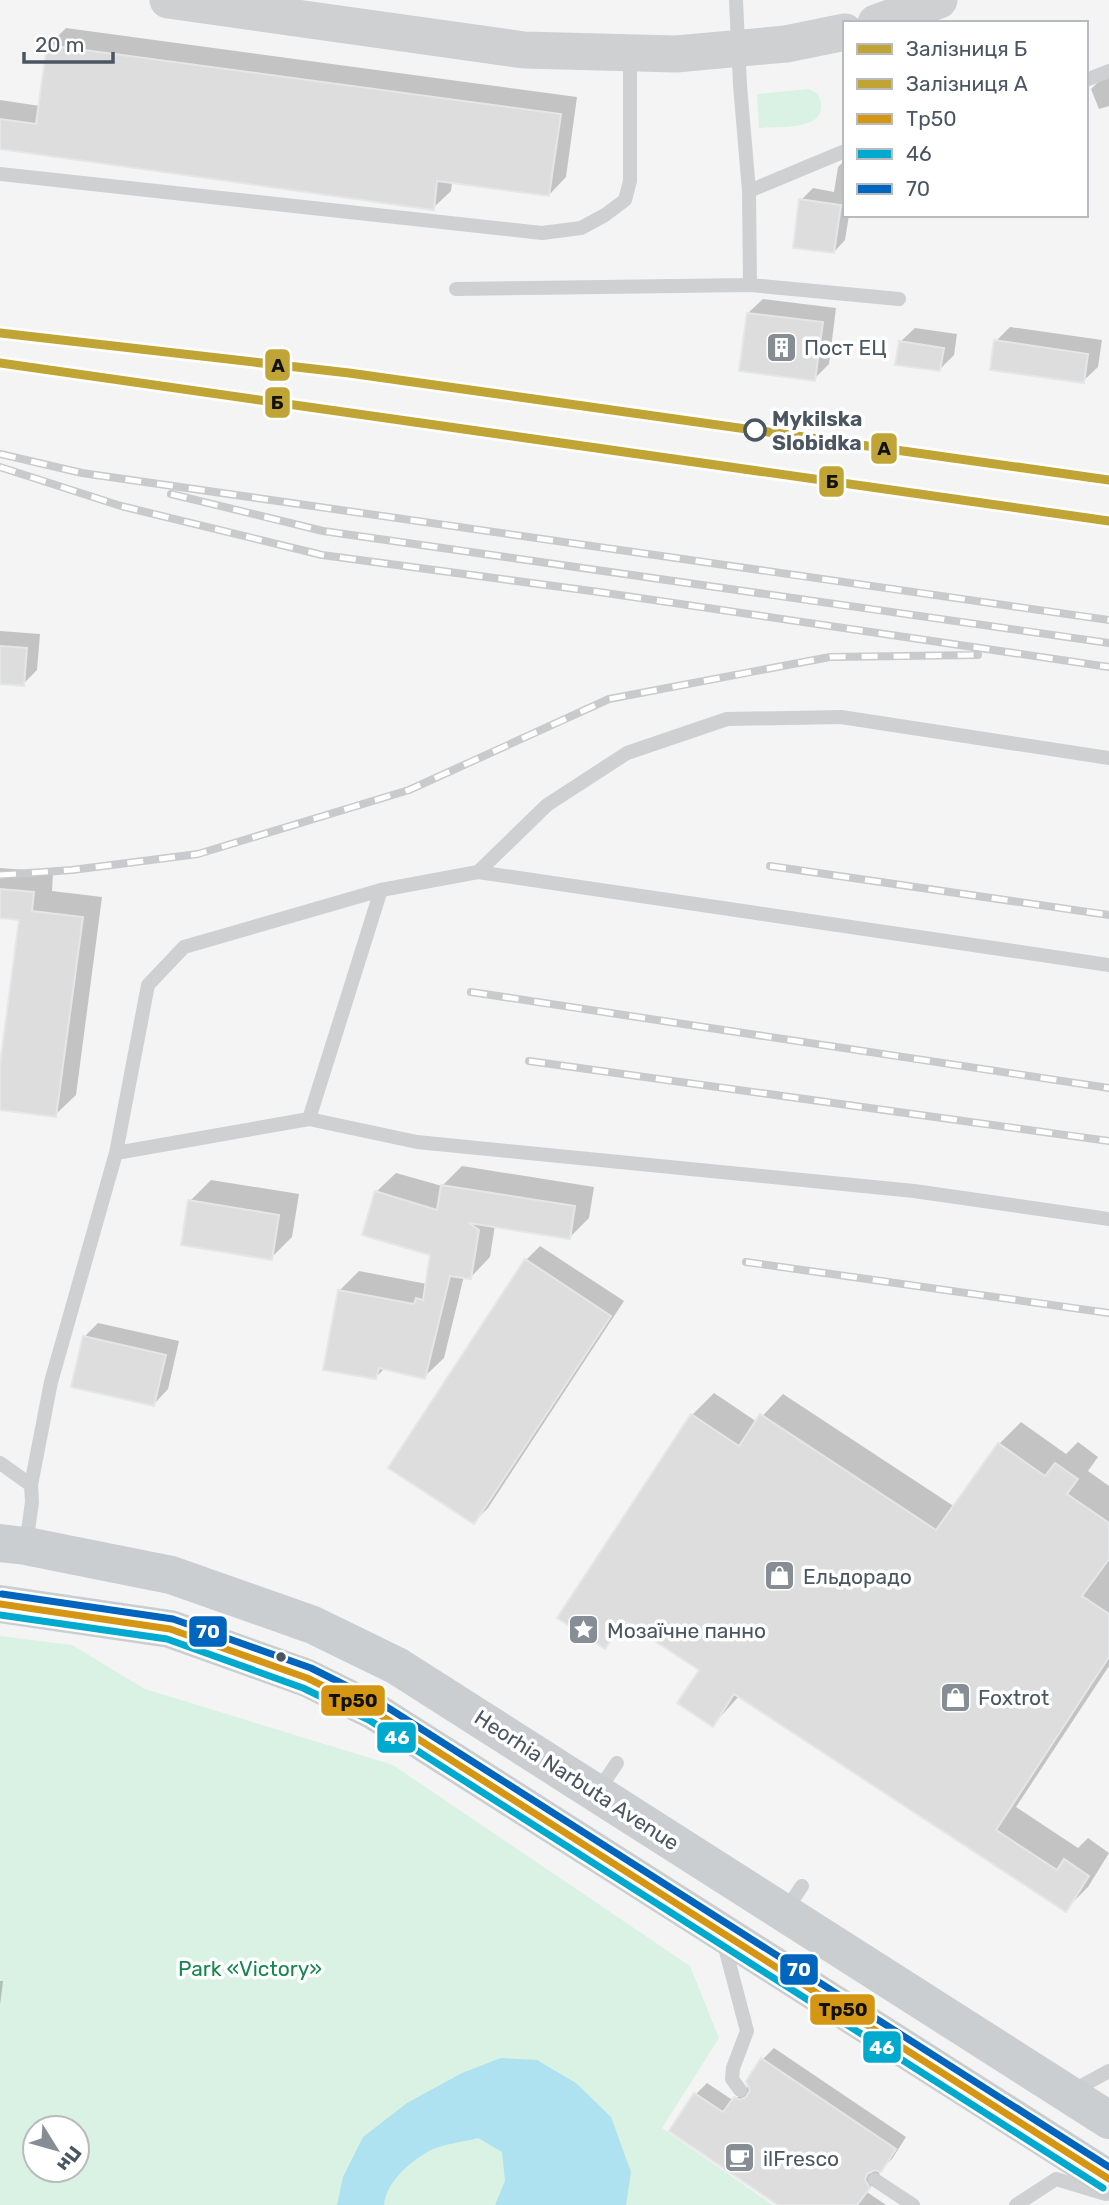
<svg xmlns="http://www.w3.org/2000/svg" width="1109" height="2205" viewBox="0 0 1109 2205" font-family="Rubik,sans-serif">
  <rect width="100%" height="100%" fill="#f4f4f4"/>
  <path fill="#d9f2e3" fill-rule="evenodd" d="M809,89L818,94C834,132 783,126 759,128L757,94Z
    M0,1636L72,1645L145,1689L393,1765L690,1966L719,2038L662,2128L773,2205H0ZM35,2128H77V2170H35Z"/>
  <path fill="#aee2f0" d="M501,2058L537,2060L576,2083L611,2117L631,2172L626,2205H495L505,2181L502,2152L478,2138C463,2142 443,2144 429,2151C410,2162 386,2182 384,2205H337L343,2177L363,2137L407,2103L462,2073Z"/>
  <path fill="#0003" d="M66,28L577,97L566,177L549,195L452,182L451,191L433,208L0,147V100L40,106L49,45Z
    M1109,72V106L1099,109L1091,89Z
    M845,160V215H849L845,240L834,252L801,200L813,188L834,192L838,167Z
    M763,299L836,308L829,364L814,379L748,313Z
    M1010,327L1102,340L1098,367L1083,381L996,341Z
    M915,328L957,334L954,355L940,369L900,342Z
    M0,631L40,634L37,670L23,684L0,682Z
    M0,868L53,872L52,891L102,897L76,1095L55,1115L0,1108V1078L21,918L0,916Z
    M462,1166L594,1187L589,1218L570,1237L495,1225L490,1257L471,1277L464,1276L444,1358L424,1377L386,1367L376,1377L339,1291L359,1271L427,1284L432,1254L376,1192L396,1173L442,1186Z
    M211,1180L299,1194L292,1237L271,1258L190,1201Z
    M540,1246L624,1301L488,1508L474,1522L526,1260Z
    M98,1323L179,1341L168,1389L154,1404L84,1337Z
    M714,1393L757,1422L783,1394L955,1507L999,1444L1021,1422L1066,1454L1078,1442L1098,1457L1088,1471L1109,1486V1666L1016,1807L1078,1848L1088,1838L1109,1853L1088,1887L1066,1909L740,1695L713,1725L701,1670L629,1622L605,1647L692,1415Z
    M0,1981H3L0,2005Z
    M774,2048L906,2137L892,2159L880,2170L877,2169L880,2175L867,2192L886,2205H781L696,2094L707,2083L734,2101L747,2087L751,2088L763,2059Z"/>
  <path fill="#ddddde" stroke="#e5e6e7" stroke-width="2" d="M47,45L561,114L549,196L437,181L434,210L0,149V119L36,124Z
    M799,199L841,205L834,253L793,248Z
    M747,313L823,322L815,381L739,371Z
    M994,340L1088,354L1084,383L990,370Z
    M899,341L944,348L940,371L895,365Z
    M0,646L27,648L24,686L0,684Z
    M0,889L34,892L32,911L83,917L56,1117L0,1110V1065L19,920L0,918Z
    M441,1185L575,1206L570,1239L469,1223L479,1230L471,1279L450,1276L425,1379L379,1368L376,1379L323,1370L338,1290L414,1304L416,1298L423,1300L430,1255L362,1235L375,1191L437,1210Z
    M188,1200L279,1215L272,1260L181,1245Z
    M525,1259L611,1316L474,1524L388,1468Z
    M83,1336L166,1355L154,1406L71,1387Z
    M691,1414L739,1446L760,1414L936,1530L998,1443L1045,1476L1055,1463L1078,1479L1067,1494L1109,1523V1559L1082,1596L1109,1614V1657L996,1830L1057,1870L1064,1859L1089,1876L1066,1912L734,1694L713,1727L677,1703L699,1670L624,1621L605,1649L557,1618Z
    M761,2058L896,2149L881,2172L875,2170L867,2174L865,2180L870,2188L857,2205H778L669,2131L694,2093L723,2112L734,2097L740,2100L746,2097L750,2090L746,2081Z"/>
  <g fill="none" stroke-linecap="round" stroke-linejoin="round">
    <path stroke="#ced0d2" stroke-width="14" d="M736,0L740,85L749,191L845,151
      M1086,80L1109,71
      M0,174L542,233L581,228L605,215L625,200L630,181V54
      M749,191L750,285L899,299
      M456,289L750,285
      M478,872L1109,965
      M309,1119L381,890
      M116,1153L309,1119L417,1142L914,1191L1109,1219
      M0,1463L31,1485
      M26,1545L32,1502L31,1485L51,1382L116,1153L148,985L184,947L381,890L478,872L547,805L627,753L727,719L841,717L1109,758
      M598,1791L617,1763
      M785,1911L802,1886
      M723,1940L747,2031L733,2068L732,2079L740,2090
      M1069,2088L1076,2089L1109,2071
      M875,2180L913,2205
      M1016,2205L1056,2179L1106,2194"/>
    <path stroke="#ced0d2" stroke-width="37" d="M168,0L524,50L676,54L786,44L845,32
      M876,23L939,0"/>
    <path stroke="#caced1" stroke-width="38" d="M0,1543L26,1546L171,1575L313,1625L397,1666L1109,2120
      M0,1604L170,1629L307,1678L374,1711L1109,2179"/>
    <defs>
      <path id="rail" d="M0,454L82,473L1109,620
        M0,467L121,506L322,555L599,592L1109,667
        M171,494L323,531L1109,643
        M770,866L1109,915
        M0,875L72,870L198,854L409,790L609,699L830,657L978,655
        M471,992L1109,1088
        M529,1061L1109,1141
        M746,1262L1109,1313"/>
    </defs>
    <use href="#rail" stroke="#c9cacc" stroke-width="8"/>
    <use href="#rail" stroke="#fff" stroke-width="5" stroke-dasharray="16" stroke-linecap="butt"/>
    <defs>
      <path id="bus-1" d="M0,1604L170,1629L307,1678L374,1711L1109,2179"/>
      <path id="bus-2" d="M0,1615L167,1639L303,1688L369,1720L1103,2188"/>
      <path id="bus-3" d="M2,1594L173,1619L311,1668L379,1702L1109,2167"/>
    </defs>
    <use href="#bus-1" stroke="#fff" stroke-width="12"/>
    <use href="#bus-2" stroke="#fff" stroke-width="12"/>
    <use href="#bus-3" stroke="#fff" stroke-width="12"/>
    <use href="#bus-1" stroke="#d49613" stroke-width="7"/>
    <use href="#bus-2" stroke="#00a9ce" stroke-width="7"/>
    <use href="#bus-3" stroke="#0065bd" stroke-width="7"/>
    <defs>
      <path id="rail-1" d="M0,363L1109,521"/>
      <path id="rail-2" d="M0,333L349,373L1109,480"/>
    </defs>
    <use href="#rail-1" stroke="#fff" stroke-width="14"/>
    <use href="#rail-2" stroke="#fff" stroke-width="14"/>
    <use href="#rail-1" stroke="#c0a435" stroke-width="9"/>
    <use href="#rail-2" stroke="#c0a435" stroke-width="9"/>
  </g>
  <defs>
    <symbol id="building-square" viewBox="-11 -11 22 22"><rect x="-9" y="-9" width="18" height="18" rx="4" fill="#868d94" stroke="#fff"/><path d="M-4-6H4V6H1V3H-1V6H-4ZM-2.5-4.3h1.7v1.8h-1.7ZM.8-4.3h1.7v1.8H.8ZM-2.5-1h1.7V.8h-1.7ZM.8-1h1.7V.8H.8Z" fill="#fff"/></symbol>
    <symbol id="shop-square" viewBox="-11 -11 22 22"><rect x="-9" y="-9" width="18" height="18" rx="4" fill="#868d94" stroke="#fff"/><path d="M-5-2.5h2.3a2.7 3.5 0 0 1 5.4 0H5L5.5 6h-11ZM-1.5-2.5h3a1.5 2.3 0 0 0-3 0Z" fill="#fff"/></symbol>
    <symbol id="sight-square" viewBox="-11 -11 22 22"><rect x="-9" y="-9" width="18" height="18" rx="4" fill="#868d94" stroke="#fff"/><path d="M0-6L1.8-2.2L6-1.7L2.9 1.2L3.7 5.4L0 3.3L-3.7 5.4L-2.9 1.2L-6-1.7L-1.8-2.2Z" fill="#fff"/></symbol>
    <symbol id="cafe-square" viewBox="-11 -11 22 22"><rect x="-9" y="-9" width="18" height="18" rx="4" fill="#868d94" stroke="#fff"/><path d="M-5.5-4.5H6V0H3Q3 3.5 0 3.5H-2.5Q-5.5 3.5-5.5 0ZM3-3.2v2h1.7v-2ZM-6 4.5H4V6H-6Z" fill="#fff"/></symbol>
  </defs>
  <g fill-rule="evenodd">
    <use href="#building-square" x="764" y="330" width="35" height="35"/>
    <use href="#shop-square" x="762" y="1558" width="35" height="35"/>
    <use href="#sight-square" x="566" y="1612" width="35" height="35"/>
    <use href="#shop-square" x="938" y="1680" width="35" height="35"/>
    <use href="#cafe-square" x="722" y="2140" width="35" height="35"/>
  </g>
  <circle fill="#fff" stroke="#4a5661" stroke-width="3.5" cx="755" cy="430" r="10"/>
  <circle fill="#4a5661" stroke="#fff" stroke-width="2.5" cx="281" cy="1657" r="6"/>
  <g text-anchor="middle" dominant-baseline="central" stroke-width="7" stroke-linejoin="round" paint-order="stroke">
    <g font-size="21" fill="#4a5661" stroke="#fff" text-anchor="start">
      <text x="804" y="347">Пост ЕЦ</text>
      <text x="803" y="1576">Ельдорадо</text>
      <text x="607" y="1630">Мозаїчне панно</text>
      <text x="978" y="1697">Foxtrot</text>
      <text x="763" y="2158">ilFresco</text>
    </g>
    <g font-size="21" font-weight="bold" fill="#4a5661" stroke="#fff" text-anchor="start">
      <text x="772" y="418">Mykilska<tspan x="772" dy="24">Slobidka</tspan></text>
    </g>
    <g font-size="21" fill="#4a5661" stroke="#fff">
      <text transform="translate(577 1780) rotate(33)">Heorhia Narbuta Avenue</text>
    </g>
    <g font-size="21" fill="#17864f" stroke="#fff">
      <text x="250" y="1968">Park «Victory»</text>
    </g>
  </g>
  <g stroke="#fff" stroke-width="2.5">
    <rect x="264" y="348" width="27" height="34" rx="7" fill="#c0a435"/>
    <rect x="264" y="386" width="27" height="33" rx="7" fill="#c0a435"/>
    <rect x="870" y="432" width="28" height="33" rx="7" fill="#c0a435"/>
    <rect x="818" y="465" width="27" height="33" rx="7" fill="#c0a435"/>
    <rect x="188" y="1615" width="40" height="33" rx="7" fill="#0065bd"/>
    <rect x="320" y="1684" width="66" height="33" rx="7" fill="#d49613"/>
    <rect x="376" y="1721" width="41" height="33" rx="7" fill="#00a9ce"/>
    <rect x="779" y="1953" width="40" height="33" rx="7" fill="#0065bd"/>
    <rect x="809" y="1993" width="67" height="33" rx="7" fill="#d49613"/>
    <rect x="862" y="2030" width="40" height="34" rx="7" fill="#00a9ce"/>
  </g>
  <g font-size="19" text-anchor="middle" font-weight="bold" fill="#fff">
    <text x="208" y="1638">70</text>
    <text x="397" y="1744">46</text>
    <text x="799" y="1976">70</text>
    <text x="882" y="2054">46</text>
  </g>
  <g font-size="19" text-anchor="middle" font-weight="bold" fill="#111">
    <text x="278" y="372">A</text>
    <text x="277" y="409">Б</text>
    <text x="884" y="455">A</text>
    <text x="832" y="488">Б</text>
    <text x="353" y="1707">Тр50</text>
    <text x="843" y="2016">Тр50</text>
  </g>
  <rect x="843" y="21" width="245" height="196" fill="#ffffff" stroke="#b7bbc0" stroke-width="2"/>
  <rect x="857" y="44" width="35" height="10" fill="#c0a435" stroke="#b7bbc0" stroke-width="2"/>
  <text x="906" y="56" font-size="21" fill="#4a5661">Залізниця Б</text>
  <rect x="857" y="79" width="35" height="10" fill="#c0a435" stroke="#b7bbc0" stroke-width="2"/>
  <text x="906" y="91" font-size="21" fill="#4a5661">Залізниця A</text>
  <rect x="857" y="114" width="35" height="10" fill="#d49613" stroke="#b7bbc0" stroke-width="2"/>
  <text x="906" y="126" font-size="21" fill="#4a5661">Тр50</text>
  <rect x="857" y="149" width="35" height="10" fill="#00a9ce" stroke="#b7bbc0" stroke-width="2"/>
  <text x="906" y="161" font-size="21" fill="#4a5661">46</text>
  <rect x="857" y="184" width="35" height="10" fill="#0065bd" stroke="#b7bbc0" stroke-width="2"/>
  <text x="906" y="196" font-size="21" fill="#4a5661">70</text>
  <g transform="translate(56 2149) rotate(127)"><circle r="33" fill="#ffffff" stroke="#b7bbc0" stroke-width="2"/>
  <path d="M0-5L12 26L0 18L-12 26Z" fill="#868d94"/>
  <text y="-10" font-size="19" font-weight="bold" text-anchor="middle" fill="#4a5661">Пн</text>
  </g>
  <path d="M24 52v10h89v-10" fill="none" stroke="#4a5661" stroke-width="3.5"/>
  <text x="35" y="52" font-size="21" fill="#4a5661" stroke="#ffffff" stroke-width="5" paint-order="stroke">20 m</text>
</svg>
